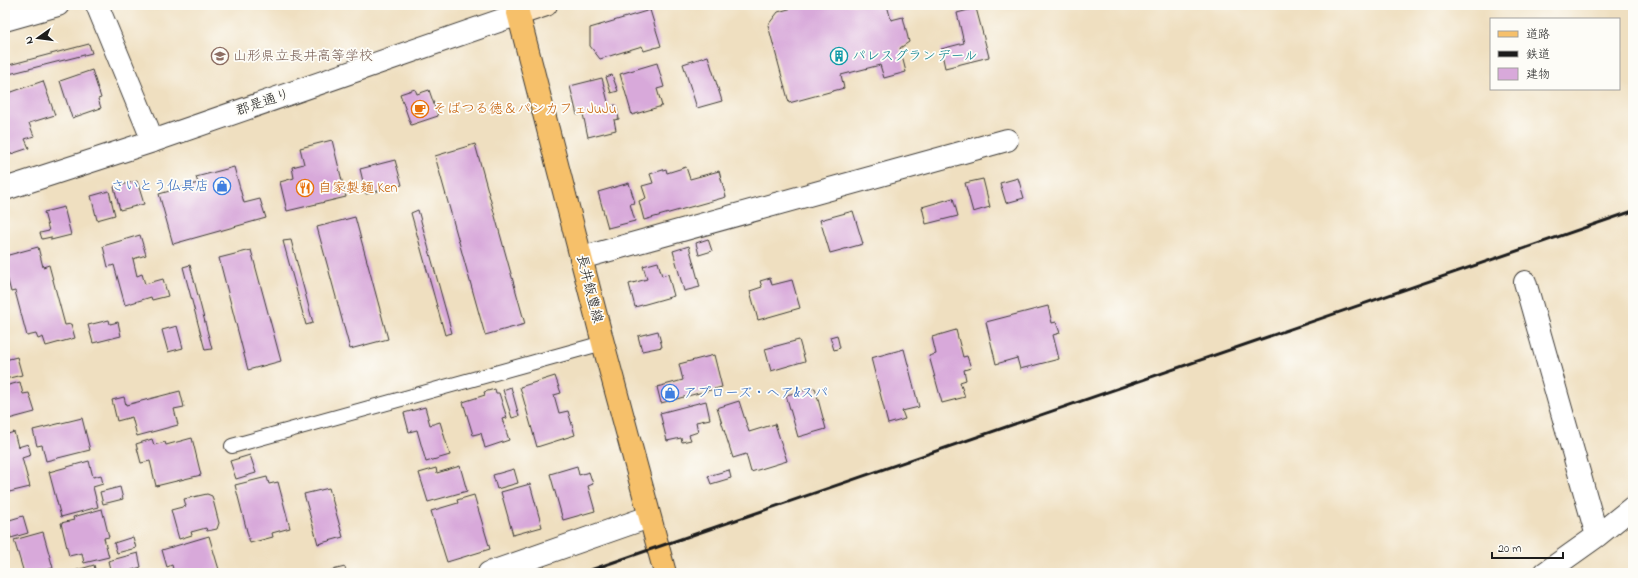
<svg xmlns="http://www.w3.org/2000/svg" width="1638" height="578" viewBox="0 0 1638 578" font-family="'Indie Flower','Klee One',sans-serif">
  <rect width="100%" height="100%" fill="#fdfcf7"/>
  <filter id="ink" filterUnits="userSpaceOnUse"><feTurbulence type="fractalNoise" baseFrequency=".025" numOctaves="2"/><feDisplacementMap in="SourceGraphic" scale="8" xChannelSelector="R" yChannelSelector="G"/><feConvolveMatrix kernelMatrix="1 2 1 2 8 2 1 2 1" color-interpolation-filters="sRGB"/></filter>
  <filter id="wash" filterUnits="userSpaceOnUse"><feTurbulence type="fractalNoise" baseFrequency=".012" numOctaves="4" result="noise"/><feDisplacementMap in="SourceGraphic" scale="16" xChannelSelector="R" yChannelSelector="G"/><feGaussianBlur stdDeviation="0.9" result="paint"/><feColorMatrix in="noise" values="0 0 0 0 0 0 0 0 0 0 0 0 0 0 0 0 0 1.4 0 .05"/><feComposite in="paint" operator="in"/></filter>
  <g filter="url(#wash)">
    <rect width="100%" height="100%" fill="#efdfc0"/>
    <g id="blocks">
      <path fill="#d8a9da" d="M803,5H887L891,20L903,17L909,42L900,48L906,72L884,78L880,65L841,75L844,88L789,103L768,25L778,12Z
        M976,8L989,57L945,68L941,49L964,43L957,13Z
        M650,10L661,46L644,51L642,46L600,59L590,46V28Z
        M89,44L92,53L5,75V66Z
        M708,56L722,101L697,108L683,64Z
        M657,63L664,87L657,89L662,106L632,115L620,74Z
        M92,70L101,98L98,99L101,108L72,118L60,81Z
        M612,75L618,91L611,93L606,77Z
        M602,78L609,106L616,105L619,119L614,120L616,130L588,137L583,114L577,115L570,86Z
        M43,81L55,115L29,123L34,136L25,139L29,148L5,156V101L8,100L6,94Z
        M415,89L417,94L429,90L438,116L411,125L400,94Z
        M332,140L346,197L287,211L280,182L294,178L292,167L304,164L300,148Z
        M475,144L525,324L485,335L435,156Z
        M395,160L402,185L366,194L360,169Z
        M234,167L244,203L260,199L266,218L173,244L159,194L198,183L196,177Z
        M686,167L690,179L719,171L726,197L644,220L639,201L646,198L642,186L653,183L650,174L666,169L667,173Z
        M1018,178L1024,198L1006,203L1000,183Z
        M983,179L990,207L973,212L965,183Z
        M137,181L144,204L120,210L114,187Z
        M629,183L635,203L630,204L635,221L608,228L598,192Z
        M109,191L115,215L97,220L91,196Z
        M953,198L958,216L926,224L922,207Z
        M64,207L71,235L51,240V237L42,239L40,233L49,231L44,212Z
        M418,210L452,333L445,335L411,213Z
        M853,211L863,244L830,253L820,220Z
        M355,217L388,339L350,349L317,227Z
        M140,235L146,255L133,259L137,276L142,274L145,284L163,279L168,296L152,300L151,297L125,305L114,265L108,267L103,246Z
        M708,239L712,251L699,255L696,243Z
        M291,240L313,323L306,325L283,241Z
        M689,246L700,287L684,291L673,251Z
        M38,247L43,267L49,265L65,325L71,324L75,338L46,346L43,337L38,339L36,334L27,336L15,291L11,292L5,269V256Z
        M251,250L281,361L248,370L219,258Z
        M658,262L662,276L668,274L674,296L635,307L629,284L647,279L643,266Z
        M190,265L212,349L205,350L183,267Z
        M770,278L772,285L792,280L800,308L758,320L750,291L762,287L760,281Z
        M1048,306L1052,323L1056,322L1060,333L1053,335L1059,359L1020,369L1017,358L996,364L986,322Z
        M109,320L110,324L118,322L121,336L93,343L88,325Z
        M177,326L183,348L168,352L162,330Z
        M956,330L963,357L967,356L971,368L964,370L966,380L960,382L965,397L942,403L929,356L936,354L932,337Z
        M658,331L662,347L642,351L638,336Z
        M837,335L840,348L834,350L830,337Z
        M799,340L805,361L771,371L765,349Z
        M904,349L919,407L902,411L905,419L888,424L871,358Z
        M714,355L722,387L661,403L657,387L683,380L679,364Z
        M17,357L22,375L5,379V360Z
        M555,376L561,393L554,395L559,413L568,411L575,435L537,447L520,387Z
        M20,382L23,394L29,393L35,412L5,420V386Z
        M511,387L519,416L512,418L503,390Z
        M815,388L826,429L798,437L786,395Z
        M495,389L496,393H499L507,418L502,419L509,440L485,448L481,433L473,435L463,402L485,395L484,392Z
        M180,391L184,407L174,409L178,425L137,436L132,417L117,421L112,400L124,397L126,405Z
        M706,401L710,419L696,422L698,432L689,435L691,440L682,442L681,438L667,441L660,413Z
        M739,401L749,432L775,424L787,461L751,472L746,454L733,458L717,408Z
        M425,407L430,425L440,422L450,455L426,462L417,430L409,432L404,413Z
        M82,418L90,450L46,461L42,445L37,446L33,430Z
        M14,432L18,447L28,444L31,455L22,458L30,487L5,493V435Z
        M192,438L201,475L156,486L150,461L141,463L136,444L152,439L154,445L165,442L166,445Z
        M250,455L256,473L236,479L230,461Z
        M89,461L93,477L101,475L103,484L93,487L98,507L61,517L49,472Z
        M460,466L467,491L428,502L419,473L436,468L437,473Z
        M577,466L579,475L589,472L593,484L588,486L595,511L563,520L550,474Z
        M514,469L518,483L497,489L493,475Z
        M729,470L731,478L711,484L708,476Z
        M267,477L269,484L278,482L290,528L272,533L273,537L250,543L235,485Z
        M530,484L542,527L513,535L501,492Z
        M120,487L123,499L103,504L100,492Z
        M329,488L343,537L318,544L304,494Z
        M207,494L212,496L219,523L217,529L207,531L206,528L191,532L192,535L179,539L171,510L186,506L184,499Z
        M474,495L490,549L447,562L431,511L458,503L457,500Z
        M102,509L109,537L104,538L109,557L84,563L82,553L69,556L61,523L74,520L73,517Z
        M23,516L28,533L11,538L6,521Z
        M43,532L53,568L35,573H24L14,540Z
        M209,536L220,573H174L172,565L167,567L162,550Z
        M133,537L136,548L117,553L114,543Z
        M138,553L141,567L123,573H111L108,561Z
        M94,565L96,573H74V571Z
        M345,567L346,573H324V572Z"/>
    </g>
  </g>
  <g filter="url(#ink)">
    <use href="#blocks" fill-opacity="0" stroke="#3c3935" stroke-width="1"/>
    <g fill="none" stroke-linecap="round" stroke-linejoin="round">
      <defs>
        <path id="service" d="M232,446L603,343"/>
        <path id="minor" d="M97,5L153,141
          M5,20L58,5
          M581,258L1007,140
          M1525,282L1597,536
          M489,573L649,517
          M1545,573L1597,536L1633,507"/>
        <path id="tertiary" d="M5,189L153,141L519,14"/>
        <path id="secondary" d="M519,14L546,5"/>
        <path id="primary" d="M516,5L603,343L665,573"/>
      </defs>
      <use href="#service" stroke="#3c3935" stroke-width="16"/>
      <use href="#minor" stroke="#3c3935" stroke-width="24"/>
      <use href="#tertiary" stroke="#3c3935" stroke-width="24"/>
      <use href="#secondary" stroke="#3c3935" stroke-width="24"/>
      <use href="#primary" stroke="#3c3935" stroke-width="24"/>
      <use href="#service" stroke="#fff" stroke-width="14"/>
      <use href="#minor" stroke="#fff" stroke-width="22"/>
      <use href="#tertiary" stroke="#fff" stroke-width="22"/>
      <use href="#secondary" stroke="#fbe6c4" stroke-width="22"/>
      <use href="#primary" stroke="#f6c06b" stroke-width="22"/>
      <path stroke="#1c1c1c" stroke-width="3" d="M582,573L1633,211"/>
    </g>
  </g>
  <defs>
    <symbol id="school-ring" viewBox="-11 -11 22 22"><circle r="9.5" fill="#fdfcf7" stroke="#8d6e63" stroke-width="1.5"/><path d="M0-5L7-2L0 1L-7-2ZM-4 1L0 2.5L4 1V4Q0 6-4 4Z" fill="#8d6e63"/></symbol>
    <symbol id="building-ring" viewBox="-11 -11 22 22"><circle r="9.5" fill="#fdfcf7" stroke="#0f9aa8" stroke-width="1.5"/><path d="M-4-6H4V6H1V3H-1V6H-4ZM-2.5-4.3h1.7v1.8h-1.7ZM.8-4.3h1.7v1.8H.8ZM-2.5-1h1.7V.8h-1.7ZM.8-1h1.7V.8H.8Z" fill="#0f9aa8"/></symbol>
    <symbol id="cafe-ring" viewBox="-11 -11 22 22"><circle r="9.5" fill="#fdfcf7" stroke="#e8710a" stroke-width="1.5"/><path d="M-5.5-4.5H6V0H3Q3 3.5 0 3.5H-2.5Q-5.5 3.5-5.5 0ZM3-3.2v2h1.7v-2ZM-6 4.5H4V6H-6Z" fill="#e8710a"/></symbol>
    <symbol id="shop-ring" viewBox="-11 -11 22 22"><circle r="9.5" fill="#fdfcf7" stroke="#3f7fe0" stroke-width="1.5"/><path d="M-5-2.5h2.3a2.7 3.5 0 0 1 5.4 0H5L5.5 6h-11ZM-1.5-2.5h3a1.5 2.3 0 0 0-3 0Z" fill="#3f7fe0"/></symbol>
    <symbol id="restaurant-ring" viewBox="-11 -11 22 22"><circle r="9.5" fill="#fdfcf7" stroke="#e8710a" stroke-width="1.5"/><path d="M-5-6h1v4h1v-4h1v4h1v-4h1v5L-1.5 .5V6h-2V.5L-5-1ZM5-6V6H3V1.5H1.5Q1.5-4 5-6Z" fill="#e8710a"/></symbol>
  </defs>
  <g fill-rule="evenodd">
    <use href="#school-ring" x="210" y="46" width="20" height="20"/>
    <use href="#building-ring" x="829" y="46" width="20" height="20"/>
    <use href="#cafe-ring" x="410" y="99" width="20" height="20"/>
    <use href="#shop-ring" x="212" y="176" width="20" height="20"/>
    <use href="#restaurant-ring" x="295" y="178" width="20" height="20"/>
    <use href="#shop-ring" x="660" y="383" width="20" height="20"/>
  </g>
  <g text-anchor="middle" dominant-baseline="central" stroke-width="3.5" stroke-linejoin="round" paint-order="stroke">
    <g font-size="14" fill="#785e54" stroke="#fdfcf7" text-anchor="start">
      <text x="233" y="56">山形県立長井高等学校</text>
    </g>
    <g font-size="14" fill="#0d838f" stroke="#fdfcf7" text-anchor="start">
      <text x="852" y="56">パレスグランデール</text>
    </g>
    <g font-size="14" fill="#1c1c1c" stroke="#fdfcf7">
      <text transform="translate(263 103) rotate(-19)">郡是通り</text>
      <text transform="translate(589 289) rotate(76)">長井飯豊線</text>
    </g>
    <g font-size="14" fill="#c56008" stroke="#fdfcf7" text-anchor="start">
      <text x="433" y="109">そばつる徳＆パンカフェJuJu</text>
      <text x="318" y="188">自家製麺 Ken</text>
    </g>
    <g font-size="14" fill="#366cbe" stroke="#fdfcf7" text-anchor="end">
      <text x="209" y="186">さいとう仏具店</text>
      <text x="683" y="393" text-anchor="start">アプローズ・ヘア&amp;スパ</text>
    </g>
  </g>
  <rect width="1638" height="578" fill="none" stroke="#fdfcf7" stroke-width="20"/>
  <rect x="1490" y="18" width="130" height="72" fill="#fdfcf7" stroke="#a3a29f"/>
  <rect x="1498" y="31" width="20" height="6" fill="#f6c06b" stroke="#a3a29f"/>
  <text x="1526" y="38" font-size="12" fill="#1c1c1c">道路</text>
  <rect x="1498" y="51" width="20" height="6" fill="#1c1c1c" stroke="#a3a29f"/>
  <text x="1526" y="58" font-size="12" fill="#1c1c1c">鉄道</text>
  <rect x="1498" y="68" width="20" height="12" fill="#d8a9da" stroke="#a3a29f"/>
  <text x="1526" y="78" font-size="12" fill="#1c1c1c">建物</text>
  <g transform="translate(38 38) rotate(256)" stroke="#fdfcf7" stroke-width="3" paint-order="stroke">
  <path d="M0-3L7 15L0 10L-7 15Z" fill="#1c1c1c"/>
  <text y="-6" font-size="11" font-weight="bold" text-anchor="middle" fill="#1c1c1c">N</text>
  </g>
  <path d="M1492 552v6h71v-6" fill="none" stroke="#1c1c1c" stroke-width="2"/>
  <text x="1498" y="552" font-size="12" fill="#1c1c1c" stroke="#fdfcf7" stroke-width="3" paint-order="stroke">20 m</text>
</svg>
